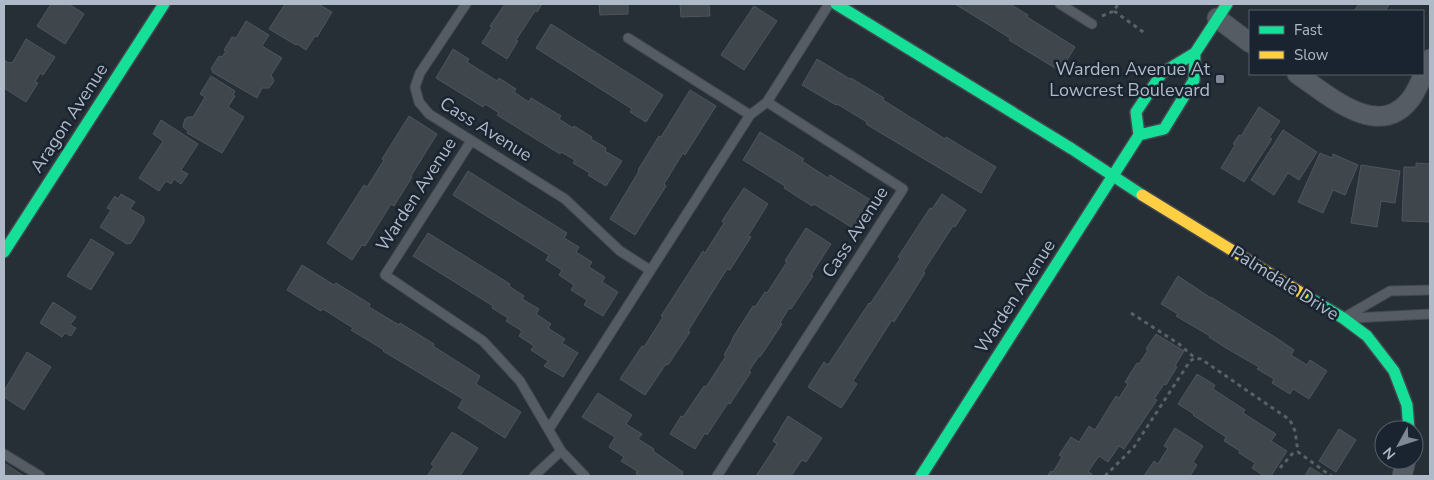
<svg xmlns="http://www.w3.org/2000/svg" width="1434" height="480" viewBox="0 0 1434 480" font-family="'Nunito Sans',sans-serif">
  <rect width="100%" height="100%" fill="#262e36"/>
  <path fill="#3f464c" stroke="#4e555e" d="M51,4H69L84,14L65,44L37,26Z
    M285,4H318L332,12L317,37L315,36L306,50L297,44L296,45L269,29Z
    M505,4H542L537,12L535,11L516,40L518,41L507,59L482,43L492,27L490,26Z
    M599,4H628V14L600,15Z
    M680,4H709L710,16L681,17Z
    M955,4H1010L1028,15L1027,17L1075,47L1060,71L1009,40L1010,38Z
    M1359,4H1387L1389,5L1385,11H1354Z
    M754,6L777,21L744,70L721,55Z
    M246,21L269,35L262,46L282,58L271,75L274,81L269,88H262L257,98L212,72L213,70L211,69L219,56L222,57L226,51L224,50L232,37L236,38Z
    M551,24L663,95L646,122L630,112L632,109L536,48Z
    M26,39L55,57L43,75L40,73L35,82L38,83L26,102L4,88V60L9,63L13,62Z
    M453,49L469,59L467,62L497,81L499,78L516,89L514,92L529,102L531,98L561,116L559,119L573,128L574,126L592,137L591,139L606,148L605,151L622,161L606,186L588,175L590,173L573,163L575,160L561,152L560,154L497,115L499,113L485,104L483,107L436,78Z
    M817,59L850,79L851,78L884,98L883,100L945,139L946,137L996,167L981,193L866,124L867,122L837,104L836,105L802,85Z
    M211,76L235,91L233,95L235,96L228,107L244,117L222,153L187,133L188,131L184,128L183,126L185,119L188,117H193L205,97L200,94Z
    M690,90L716,106L685,155L683,153L664,184L666,186L635,235L610,219L639,171L638,170L659,136L661,137Z
    M1259,107L1280,121L1269,138L1272,139L1244,182L1221,168L1235,145L1233,144L1239,135L1241,136Z
    M409,116L437,134L411,176L412,177L394,206L391,204L365,246L362,245L352,260L327,243L364,185L367,187L384,160L382,159Z
    M161,120L198,144L181,170L188,174L181,184L174,179L171,184L166,181L159,191L139,178L163,141L153,134Z
    M1283,130L1317,152L1299,180L1288,173L1274,195L1251,180Z
    M760,132L804,159L802,161L828,178L830,175L874,202L856,230L814,204L812,206L784,188L785,186L743,160Z
    M1320,153L1332,158L1333,154L1358,165L1345,195L1333,190L1323,213L1298,202Z
    M1416,163L1430,164L1429,222L1402,221L1404,167H1416Z
    M1361,165L1400,171L1395,203L1381,201L1377,227L1351,223Z
    M468,171L567,233L564,238L579,247L576,252L592,262L589,267L605,277L602,282L618,292L603,316L584,305L587,300L571,290L574,285L559,275L562,270L546,260L549,255L453,195Z
    M744,188L768,204L748,236L751,237L730,270L727,269L688,331L690,332L668,365L666,364L645,395L620,379L642,346L644,347L663,317L661,316L703,251L705,253L724,223L722,221Z
    M121,194L135,202L130,209L144,217V222L131,243L127,244L100,227L111,210L107,208L115,196L118,199Z
    M942,194L966,210L955,227L953,226L923,272L925,273L894,322L892,320L853,381L857,384L841,408L808,387L824,362L828,365L869,303L870,304L900,259L898,257L930,208L932,209Z
    M806,228L831,244L811,275L813,276L791,309L789,308L780,323L782,324L760,357L759,356L749,371L751,372L730,404L728,403L707,435L705,433L695,449L670,434L681,416L683,417L704,386L706,387L726,356L724,355L733,339H732L753,306L755,307L765,292L767,293L787,262L785,261Z
    M428,233L510,284L509,286L524,296L522,299L539,309L536,314L551,324L548,328L565,339L562,343L578,353L563,377L544,366L548,361L531,350L534,346L519,336L522,331L506,321L508,318L492,308L493,306L413,256Z
    M91,239L114,253L91,290L67,276Z
    M302,265L334,285L336,283L370,304L369,307L399,325L400,323L434,344L433,346L480,376L476,384L521,412L505,438L458,408L463,399L383,351L384,350L351,330L353,328L323,309L321,311L287,290Z
    M1178,276L1211,298V297L1278,339L1294,350L1291,355L1307,365L1310,360L1327,371L1309,399L1293,389L1290,394L1272,383L1274,379L1257,369L1259,367L1226,348L1209,337L1210,336L1176,316L1178,314L1161,304Z
    M53,302L76,317L70,325L76,328L71,336L65,333L62,337L40,323Z
    M1156,334L1184,351L1175,366L1177,367L1166,385L1164,384L1154,399L1157,400L1124,449L1119,446L1108,462L1099,456L1088,472L1092,474L1091,476H1047L1051,471L1053,472L1062,457L1059,455L1071,437L1079,442L1089,426L1095,430L1116,396L1119,398L1128,384L1125,382L1137,363L1139,364L1148,350L1146,349Z
    M27,352L51,367L24,410L4,397V391Z
    M1197,374L1215,385L1213,389L1245,410L1243,413L1276,434L1271,441L1287,451L1271,476H1264L1252,468L1255,463L1239,453L1240,451L1224,441L1226,437L1193,415L1194,414L1178,404Z
    M598,393L632,415L626,424L642,434L638,439L654,449L653,451L683,472L682,474L684,476H640L636,474L637,471L621,461L624,457L609,447L615,437L582,417Z
    M788,416L822,438L806,462L802,460L791,476H756L777,444L773,441Z
    M1175,428L1203,446L1193,462L1197,465L1190,476H1144L1154,461L1158,464L1168,448L1164,446Z
    M1339,429L1356,440L1336,472L1319,461Z
    M452,432L478,448L460,476H427L434,466L431,464Z
    M4,463L24,476H4Z
    M1310,467L1324,476H1305Z"/>
  <g fill="none" stroke-linecap="round" stroke-linejoin="round">
    <defs>
      <path id="lane" d="M466,4L420,73L415,87L419,102L429,114L565,199L620,251L650,270
        M1060,4L1092,24
        M628,38L750,115
        M471,141L385,275L483,341L520,381L561,451L585,476
        M1345,317L1390,291L1430,290
        M1353,318L1430,314
        M549,429L750,115L767,102L829,4
        M4,454L40,476
        M534,476L561,451
        M717,476L903,189L767,102"/>
      <path id="street" d="M1217,18L1250,43
        M1297,74C1327,94 1377,140 1409,101C1418,91 1424,72 1430,59
        M1402,476L1406,460"/>
      <path id="fast" d="M836,4L1072,149L1142,195
        M1139,135L1164,129L1194,80L1195,53
        M4,252L164,4
        M1303,294L1343,318L1367,336L1394,371L1407,405L1409,430
        M921,476L1139,135L1136,112L1162,73L1195,53L1227,4"/>
      <path id="slow" d="M1142,195L1303,294"/>
    </defs>
    <use href="#lane" stroke="#43484e" stroke-width="11"/>
    <use href="#street" stroke="#43484e" stroke-width="21"/>
    <use href="#fast" stroke="#43484e" stroke-width="14"/>
    <use href="#slow" stroke="#43484e" stroke-width="14"/>
    <path stroke="#596066" stroke-width="3" stroke-dasharray="4 4" stroke-linecap="butt" d="M1114,11L1146,34
      M1102,16L1114,11L1118,4
      M1131,313L1179,344L1195,358
      M1280,468L1292,454L1298,452L1331,476
      M1105,476L1134,447L1190,361L1195,358L1201,359L1290,420L1295,431L1298,452"/>
    <use href="#lane" stroke="#565c64" stroke-width="9"/>
    <use href="#street" stroke="#565c64" stroke-width="19"/>
    <use href="#fast" stroke="#16e098" stroke-width="11"/>
    <use href="#slow" stroke="#ffcf43" stroke-width="11"/>
  </g>
  <rect fill="#7f8995" stroke="#1a2431" stroke-width="2" x="1215" y="74" width="10" height="10" rx="2.5"/>
  <g text-anchor="middle" dominant-baseline="central" stroke-width="5" stroke-linejoin="round" paint-order="stroke">
    <g font-size="18" fill="#afbac8" stroke="#1a2431" text-anchor="end">
      <text x="1210" y="69">Warden Avenue At<tspan x="1210" dy="21">Lowcrest Boulevard</tspan></text>
    </g>
    <g font-size="18" fill="#afbac8" stroke="#1a2431">
      <text transform="translate(69 118) rotate(-57)">Aragon Avenue</text>
      <text transform="translate(486 129) rotate(32)">Cass Avenue</text>
      <text transform="translate(416 194) rotate(-57)">Warden Avenue</text>
      <text transform="translate(855 232) rotate(-57)">Cass Avenue</text>
      <text transform="translate(1285 283) rotate(32)">Palmdale Drive</text>
      <text transform="translate(1015 296) rotate(-57)">Warden Avenue</text>
    </g>
  </g>
  <rect width="1434" height="480" fill="none" stroke="#afbac8" stroke-width="10"/>
  <rect x="1249" y="10" width="175" height="65" fill="#1a2431" stroke="#56606d"/>
  <rect x="1259" y="26" width="25" height="8" fill="#16e098" stroke="#56606d"/>
  <text x="1294" y="35" font-size="15" fill="#afbac8">Fast</text>
  <rect x="1259" y="51" width="25" height="8" fill="#ffcf43" stroke="#56606d"/>
  <text x="1294" y="60" font-size="15" fill="#afbac8">Slow</text>
  <g transform="translate(1399 445) rotate(230)"><circle r="24" fill="#1a2431" stroke="#56606d"/>
  <path d="M0-4L9 19L0 12L-9 19Z" fill="#7f8995"/>
  <text y="-8" font-size="14" font-weight="bold" text-anchor="middle" fill="#afbac8">N</text>
  </g>
</svg>
